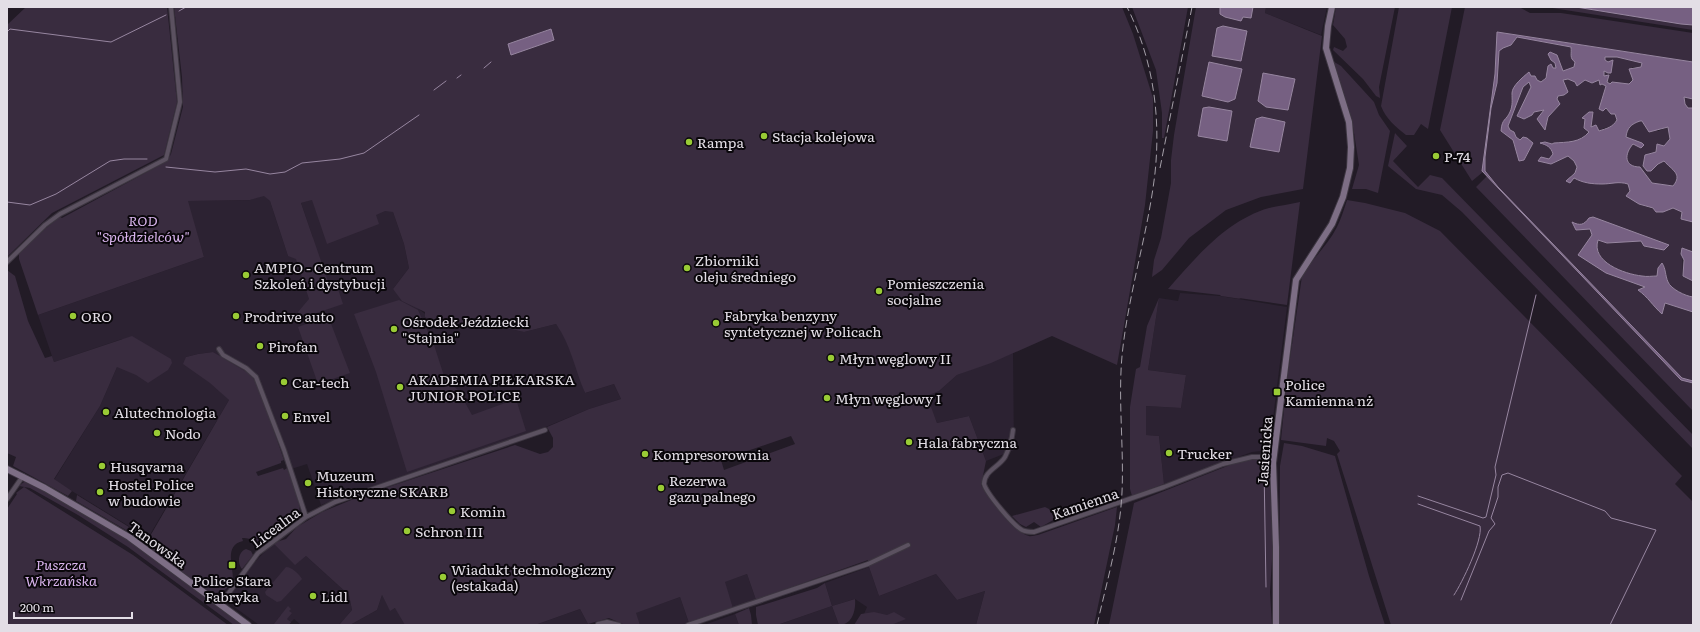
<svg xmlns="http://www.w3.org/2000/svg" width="1700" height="632" viewBox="0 0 1700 632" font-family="Literata,serif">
  <rect width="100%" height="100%" fill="#221b26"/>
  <path fill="#2c2232" d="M1266,7H1327L1321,35L1265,13Z
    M371,182L393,212L404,244L409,268L393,289L442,327L458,322L490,330L506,328L524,332L556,324L562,332L574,359L585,393L614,384L621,399L589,409L541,429L459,456L321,505L307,464L288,470L258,385L213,352L198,354L186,357L229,400L148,538L54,480L100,406L117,367L122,339L54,362L38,315L204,257L187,201L250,200L264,195L270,201L288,256L313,238L301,203Z
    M1180,293L1220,296L1287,307L1269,450L1252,452L1164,484L1159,436L1146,435V406L1181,408L1186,375L1148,370L1159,298L1178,301Z
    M1013,353L1014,450L986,461L969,416L937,423L926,396L939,391L957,375Z
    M273,543L295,564L306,556L349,595L352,610L339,625H301L294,619L291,622L281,615L273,625H259L233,606L231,599L233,592L252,565Z
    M869,567L879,596L936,574L957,600L985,591L976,625H883L864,614L867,607L855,599L832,606L839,625H777L832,606L825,583Z
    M747,574L756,600L733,608L724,582Z
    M382,595L390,610L396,608L406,625H350L377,610Z
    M680,597L689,623L682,625H640L635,613Z
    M580,609L588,624L535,625Z
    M735,614L739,625H704Z"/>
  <path fill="#392c3f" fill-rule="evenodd" d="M26,7H167L177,102L164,155L52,213L7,257V25Z
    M174,7H1122L1133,34L1153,98V131L1145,205L1117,365L1052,336L991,363L957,375L939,391L927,396L937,423L969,416L986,461L981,485C989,498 1013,532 1029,536C1031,537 1035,535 1038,535L1117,507L1115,525L1094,625H976L985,591L957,600L936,574L879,596L869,567L868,560L756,600L747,574L725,582L733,608L689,623L680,597L636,613L640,625H625L609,618L588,624L580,609L535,625H405L395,608L390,611L382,595L377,610L350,625H339L352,610L349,595L306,556L295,565L273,543L286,539L297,527L322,512L361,496L515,445L540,454L548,452L553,447V438L547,427L589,409L621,399L614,384L585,393C575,370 571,345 556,324L524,332L506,328L490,330L458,322L442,327L425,317V312L402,301L393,289L409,268L404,244L393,212L385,211L376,215L379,224L327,244L312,200L301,203L331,290L338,289L343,304L299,319L298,312L309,299L296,259L288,256L270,201L264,196L250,200L188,201L204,257L38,315L19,259V253L46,228L60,217L62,218L160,165L167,161L171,154L183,107L182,77ZM550,29L554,40L511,54L508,44ZM791,436L795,444L724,470L721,460Z
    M1132,7H1188L1164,138H1162V113L1156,70Z
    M1196,7H1266L1265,13L1322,36L1303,189L1261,197L1226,210L1189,238L1162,270L1152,277L1154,260L1161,238L1171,183V160L1174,135Z
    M1336,7H1395L1379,87L1380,98L1376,96L1363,79L1333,50L1334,47L1343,51L1347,47L1345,39L1333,25Z
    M1399,7H1452L1428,129L1421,124L1414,135H1406C1396,127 1386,119 1381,106Z
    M1465,7H1519L1530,13H1561L1693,33V62L1497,32L1495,74L1491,107L1497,83L1499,51L1502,48L1511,45L1517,37L1571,47V54L1575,62L1574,67L1563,71L1557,55L1551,60L1555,63L1556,68C1548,68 1547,77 1541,82L1531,76L1530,73C1523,77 1513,86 1512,94C1512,100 1513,106 1510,112C1506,121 1502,118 1501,131L1513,140L1514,146L1524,160L1531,148L1516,137L1514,132L1510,130L1508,126L1523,87L1529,81L1531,87L1517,116L1524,119L1532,115L1534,112L1545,110C1540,117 1541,123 1545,130L1548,117L1560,103L1557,99L1558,96L1564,95L1566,86L1562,80L1568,79L1576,82L1577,86L1585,80H1600L1601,85L1602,84L1606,86L1602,104L1611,114H1615L1617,120L1612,127L1604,128L1599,131L1591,127L1593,112H1589L1583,118L1585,119L1589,132C1580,143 1568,142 1554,143L1552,144L1545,142L1541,143C1548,145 1551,147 1553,154L1547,163L1551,164L1568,156L1574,161L1577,166L1575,173L1570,176C1588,189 1610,179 1628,184C1635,207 1643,205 1663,212L1673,208L1682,212L1681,219L1693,222V252L1683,248C1682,258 1683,266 1683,276L1693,281V297C1685,296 1672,289 1668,282C1665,275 1666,269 1662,263L1658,268V276C1652,276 1647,277 1642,276C1623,275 1592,263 1598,239L1641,241L1644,246L1655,249L1669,245L1585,223L1578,225L1572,223L1576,230L1590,229L1592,235L1589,240L1606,273L1645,287L1639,290C1648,297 1653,306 1662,313L1665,302L1693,312V381L1682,378L1509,199L1681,380L1693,383V411L1476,187L1487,176L1497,187L1485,171V152L1483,172L1472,181L1440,130Z
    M1546,7H1576L1693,25V30Z
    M1604,57H1617L1643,63L1641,67H1632L1633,80L1628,84L1612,82L1610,84L1607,82L1608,75L1604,76V71L1611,69L1612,63L1605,60Z
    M1331,60L1341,66L1374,102L1379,115L1390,131L1378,193L1366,189H1352L1359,165L1352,120Z
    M1684,96L1693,99V108H1688L1685,104Z
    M1640,121L1658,131L1668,127L1670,139L1664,146L1656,147L1657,152L1649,153C1644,161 1640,163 1647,171H1651L1658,164L1664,161C1672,170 1683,174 1673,186L1652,183L1640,167C1625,167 1624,154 1632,144L1641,148L1642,143L1626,137C1627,128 1631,124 1640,121Z
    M1395,133L1407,146L1393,161L1418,187L1430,175L1442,178L1693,435V449L1462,212L1442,195L1416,189L1388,166Z
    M1347,200L1365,203L1405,213L1440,231L1682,476L1675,484L1692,501L1693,500V625H1391L1337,454L1340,451L1334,441L1327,438L1326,446L1281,440L1287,379L1302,276C1312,259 1328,245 1337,227C1341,219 1344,209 1347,200Z
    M1300,202L1287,305L1239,298L1241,299L1221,296L1220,295L1168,289C1196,257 1227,220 1269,208C1279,206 1290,204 1300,202Z
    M7,270L15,276L28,321L45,358L52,356L54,362L132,336L171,359L172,363L168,370L148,383L136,375L117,367L100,406L54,479L72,491L68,496L13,466L16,457L7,453Z
    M1159,298L1148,370L1186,375L1181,408L1146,406V435L1159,436L1164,484L1132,496L1130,489V407L1136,369L1140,367L1147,326Z
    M399,300L418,310L434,345L445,379L458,390L472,415L516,399L526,431L407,472L376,372L354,314Z
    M328,316L350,373L318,384L298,327Z
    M213,352L250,374L258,385L284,460L281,461V463L256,472L258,476L283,468L284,470L287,468L300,502L299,516L295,521L271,537L260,547H255L257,544C253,539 248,538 242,538L243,541C224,545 233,566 233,579C228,589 222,595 210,592L138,540L141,535L149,538L229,400L210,383L183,364L186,357L198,354Z
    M1284,443L1302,446L1335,456L1369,576L1385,625H1279L1280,466Z
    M1256,459L1264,461L1269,464L1273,543L1270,592L1272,625H1109L1134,503L1240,461Z
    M24,482H29L125,537L244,625H234L128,547L78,515L30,488L19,486Z
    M24,487L133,555L228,625H7V509L17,494L16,493Z
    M77,495L129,527L126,530L76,501Z
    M1045,507L1049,509L1055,519L1041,527L1034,522L1026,527L1020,524L1012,516Z
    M246,549L251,551L253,555L242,569C237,563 238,552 246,549Z
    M286,567C292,567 299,574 302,579L281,601L277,602L266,595L265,592Z
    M825,583L832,606L855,599C856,609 853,625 839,625L832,606L777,625H758L756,615V607L817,588Z
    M288,606L291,609L289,611L292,613L287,619L291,622L289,625H273Z
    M749,608L751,615L752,625H739L735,614Z
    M874,612L887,615L894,612L906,619L891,625H854L861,614Z"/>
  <path fill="#766082" stroke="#9786a0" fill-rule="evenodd" d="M1220,7H1253L1251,18L1243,17L1241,21L1225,17L1220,14Z
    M1576,7H1693V25L1681,24Z
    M1223,26L1247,31L1241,61L1212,56L1217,28Z
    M551,29L554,40L511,55L508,44Z
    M1497,32L1693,62V99L1684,97L1685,104L1688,108H1693V222L1681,219L1682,212L1673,208L1663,212H1656L1653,208L1639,204L1626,196L1630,191L1628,184C1618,181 1612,184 1602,184C1592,184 1583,183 1574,178L1570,183L1566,181L1575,173L1577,167L1574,161L1568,156L1551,164L1538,161L1541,157L1549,159L1553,154C1551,147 1547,145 1540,143L1545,142L1552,144L1554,143C1567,142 1580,143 1589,132L1584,128L1585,119L1582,118L1589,112H1593L1591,127L1596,125L1599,131C1607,128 1612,128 1617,120L1615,114H1611L1606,108L1603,111L1599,109L1606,86L1602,84L1600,85L1599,80L1592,83L1585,80L1577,86L1575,82L1568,79L1563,80L1568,92L1564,95L1558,96L1557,99L1560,104L1548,117L1545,130L1537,119L1544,110L1534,112L1532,115L1524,119L1517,116L1531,87L1529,82L1523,87L1508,126L1510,130L1514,132L1516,137L1520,140L1523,137L1527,138L1533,143L1524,160L1519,161L1513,140L1501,131C1502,118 1506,121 1510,112C1513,105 1512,100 1512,93C1512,86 1523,77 1529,72L1531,76H1535L1537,80L1541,82L1546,78L1548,66L1551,64L1553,68H1556L1555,63L1551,60L1548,54L1550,52L1557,55L1563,71L1574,67L1575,62C1569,58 1572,54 1571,47L1517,37L1511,45L1503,48L1499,51L1497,83L1491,108L1485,157V171L1498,187L1682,378L1693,381V383L1681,380L1482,171L1495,74ZM1605,57H1617L1642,63L1641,67L1629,69L1633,80L1629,84L1612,82L1610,84L1607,82L1609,75L1604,76V71L1608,73H1611L1613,60L1608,62L1605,60ZM1640,121H1642L1649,132L1668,127L1670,139L1664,146L1657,144L1656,152L1645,155L1643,166L1647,171H1651L1658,164L1664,161C1672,170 1683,174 1673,186L1652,183L1640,167C1624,167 1624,154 1633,144L1641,148L1644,145L1642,143L1626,137C1627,128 1631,124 1640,121Z
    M1209,62L1242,69L1235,99L1228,102L1202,96Z
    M1263,73L1295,79L1288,110L1266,107L1258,101Z
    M1209,107L1232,111L1227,141L1198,136L1203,108Z
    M1262,117L1285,122L1279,152L1250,147L1256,119Z
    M1593,217L1669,245L1664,250L1644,246L1641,241L1607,243L1598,240C1591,262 1624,274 1642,276C1647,277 1652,276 1657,276L1658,268L1662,263C1666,269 1665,275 1668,282C1671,289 1685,296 1693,297V312L1665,303L1662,314C1653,306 1648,297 1638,290L1645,287L1606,273L1578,255L1592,235L1590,229L1576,230L1572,222C1580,226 1584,225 1589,218Z
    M1682,248L1693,252V281L1683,276L1684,260L1681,254Z"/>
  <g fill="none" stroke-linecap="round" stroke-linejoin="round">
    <path stroke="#9786a0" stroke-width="1" d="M179,11L186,7
      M7,32L10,29L111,42L166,15
      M484,68L491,62
      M457,78L461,75
      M434,90L446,81
      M166,167L215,172L246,169L270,174L285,172L302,163L340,159L364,153L419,115
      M7,202L30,205L56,194L110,161L124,159H147
      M1264,466L1266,587
      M1418,496L1483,518L1486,517L1496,475L1495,467L1536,295
      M1418,504L1480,526C1483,540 1462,583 1454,595
      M1461,600L1489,531L1495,524L1491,518L1498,497V487L1502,475L1508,473L1605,511L1611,518L1656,530L1610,625"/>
    <defs>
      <path id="minor" d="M7,262L45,225L60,214L166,159L180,102L171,7
        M219,349L223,355L246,368L256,377L284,450L306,517
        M1013,430C1012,439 1009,449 1005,457C999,467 984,471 984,484C987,494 1013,525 1022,530C1026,532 1030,532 1034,532L1164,487L1223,464L1252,457H1273
        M7,499L23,476
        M220,605L258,553L306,517L335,502L545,430
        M598,624L607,622L619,625
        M688,625L868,564L908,545"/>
      <path id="secondary" d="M7,469L45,488L129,537L248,625
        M1276,625V547L1273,463L1296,280L1332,224L1343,197L1350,168L1351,147L1349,122L1326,48L1328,26L1332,7"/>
    </defs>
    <use href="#minor" stroke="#3d3641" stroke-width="6"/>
    <use href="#secondary" stroke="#3d3641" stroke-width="8"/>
    <use href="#minor" stroke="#5b5160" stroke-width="4"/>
    <use href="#secondary" stroke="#7d6e85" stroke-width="6"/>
    <path stroke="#a49fa8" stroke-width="1" stroke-dasharray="8 4" stroke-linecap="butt" d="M1160,168L1192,7
      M1097,625C1107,581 1120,537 1122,492C1124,447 1118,401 1122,356C1128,294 1148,234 1155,173C1161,116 1153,59 1127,7"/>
  </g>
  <g fill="#99cb35" stroke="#0a070b" stroke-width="1.5">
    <circle cx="764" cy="136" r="4"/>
    <circle cx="689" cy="142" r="4"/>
    <circle cx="1436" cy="156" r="4"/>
    <circle cx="687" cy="268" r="4"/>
    <circle cx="246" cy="275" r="4"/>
    <circle cx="879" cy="291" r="4"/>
    <circle cx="73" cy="316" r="4"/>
    <circle cx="236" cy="316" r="4"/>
    <circle cx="716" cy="323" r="4"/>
    <circle cx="394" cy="329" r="4"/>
    <circle cx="260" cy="346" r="4"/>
    <circle cx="831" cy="358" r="4"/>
    <circle cx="284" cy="382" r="4"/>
    <circle cx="400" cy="387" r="4"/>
    <rect x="1273" y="388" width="8" height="8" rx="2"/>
    <circle cx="827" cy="398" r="4"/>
    <circle cx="106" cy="412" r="4"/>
    <circle cx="285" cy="416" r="4"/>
    <circle cx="157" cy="433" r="4"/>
    <circle cx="909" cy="442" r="4"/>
    <circle cx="1169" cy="453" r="4"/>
    <circle cx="645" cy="454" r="4"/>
    <circle cx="102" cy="466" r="4"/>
    <circle cx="308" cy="483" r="4"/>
    <circle cx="661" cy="488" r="4"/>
    <circle cx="100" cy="492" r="4"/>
    <circle cx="452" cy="511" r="4"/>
    <circle cx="407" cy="531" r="4"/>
    <rect x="228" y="561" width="8" height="8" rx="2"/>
    <circle cx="443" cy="577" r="4"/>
    <circle cx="313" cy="596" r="4"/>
  </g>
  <g text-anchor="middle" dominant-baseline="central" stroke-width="4" stroke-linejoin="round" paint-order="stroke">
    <g font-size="14" fill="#e3dee6" stroke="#0a070b" text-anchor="start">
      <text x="772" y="136">Stacja kolejowa</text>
      <text x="697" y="142">Rampa</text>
      <text x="1444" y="156">P-74</text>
      <text x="695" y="260">Zbiorniki<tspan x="695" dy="16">oleju średniego</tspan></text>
      <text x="254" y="267">AMPIO - Centrum<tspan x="254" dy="16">Szkoleń i dystybucji</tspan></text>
      <text x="887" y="283">Pomieszczenia<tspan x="887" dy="16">socjalne</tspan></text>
      <text x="724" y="315">Fabryka benzyny<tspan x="724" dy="16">syntetycznej w Policach</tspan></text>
      <text x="81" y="316">ORO</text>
      <text x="244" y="316">Prodrive auto</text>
      <text x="402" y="321">Ośrodek Jeździecki<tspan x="402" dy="16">"Stajnia"</tspan></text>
      <text x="268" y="346">Pirofan</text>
      <text x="839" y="358">Młyn węglowy II</text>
      <text x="408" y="379">AKADEMIA PIŁKARSKA<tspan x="408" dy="16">JUNIOR POLICE</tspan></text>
      <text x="292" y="382">Car-tech</text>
      <text x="1285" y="384">Police<tspan x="1285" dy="16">Kamienna nż</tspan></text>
      <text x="835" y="398">Młyn węglowy I</text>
      <text x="114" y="412">Alutechnologia</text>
      <text x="293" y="416">Envel</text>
      <text x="165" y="433">Nodo</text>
      <text x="917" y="442">Hala fabryczna</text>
      <text x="1177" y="453">Trucker</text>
      <text x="653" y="454">Kompresorownia</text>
      <text x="110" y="466">Husqvarna</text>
      <text x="316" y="475">Muzeum<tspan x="316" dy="16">Historyczne SKARB</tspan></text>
      <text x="669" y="480">Rezerwa<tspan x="669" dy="16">gazu palnego</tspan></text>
      <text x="108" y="484">Hostel Police<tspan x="108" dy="16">w budowie</tspan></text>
      <text x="460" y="511">Komin</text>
      <text x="415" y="531">Schron III</text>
      <text x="451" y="569">Wiadukt technologiczny<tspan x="451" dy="16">(estakada)</tspan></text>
      <text x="232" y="580" text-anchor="middle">Police Stara<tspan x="232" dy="16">Fabryka</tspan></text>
      <text x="321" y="596">Lidl</text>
    </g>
    <g font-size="14" font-style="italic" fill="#d9b4ed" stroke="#0a070b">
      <text x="143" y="220">ROD<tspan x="143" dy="16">"Spółdzielców"</tspan></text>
      <text x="61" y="564">Puszcza<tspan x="61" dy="16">Wkrzańska</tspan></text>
    </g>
    <g font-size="14" fill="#e3dee6" stroke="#0a070b">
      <text transform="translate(1264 451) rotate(-86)">Jasienicka</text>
      <text transform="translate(1085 503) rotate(-19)">Kamienna</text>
      <text transform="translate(275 527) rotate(-37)">Licealna</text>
      <text transform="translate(158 544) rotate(36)">Tanowska</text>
    </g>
  </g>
  <rect width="1700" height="632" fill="none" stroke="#e3dee6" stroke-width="16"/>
  <path d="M14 612v6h118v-6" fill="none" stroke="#e3dee6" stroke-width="2"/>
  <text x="20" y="612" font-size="12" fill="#e3dee6" stroke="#0a070b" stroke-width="3" paint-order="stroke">200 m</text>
</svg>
